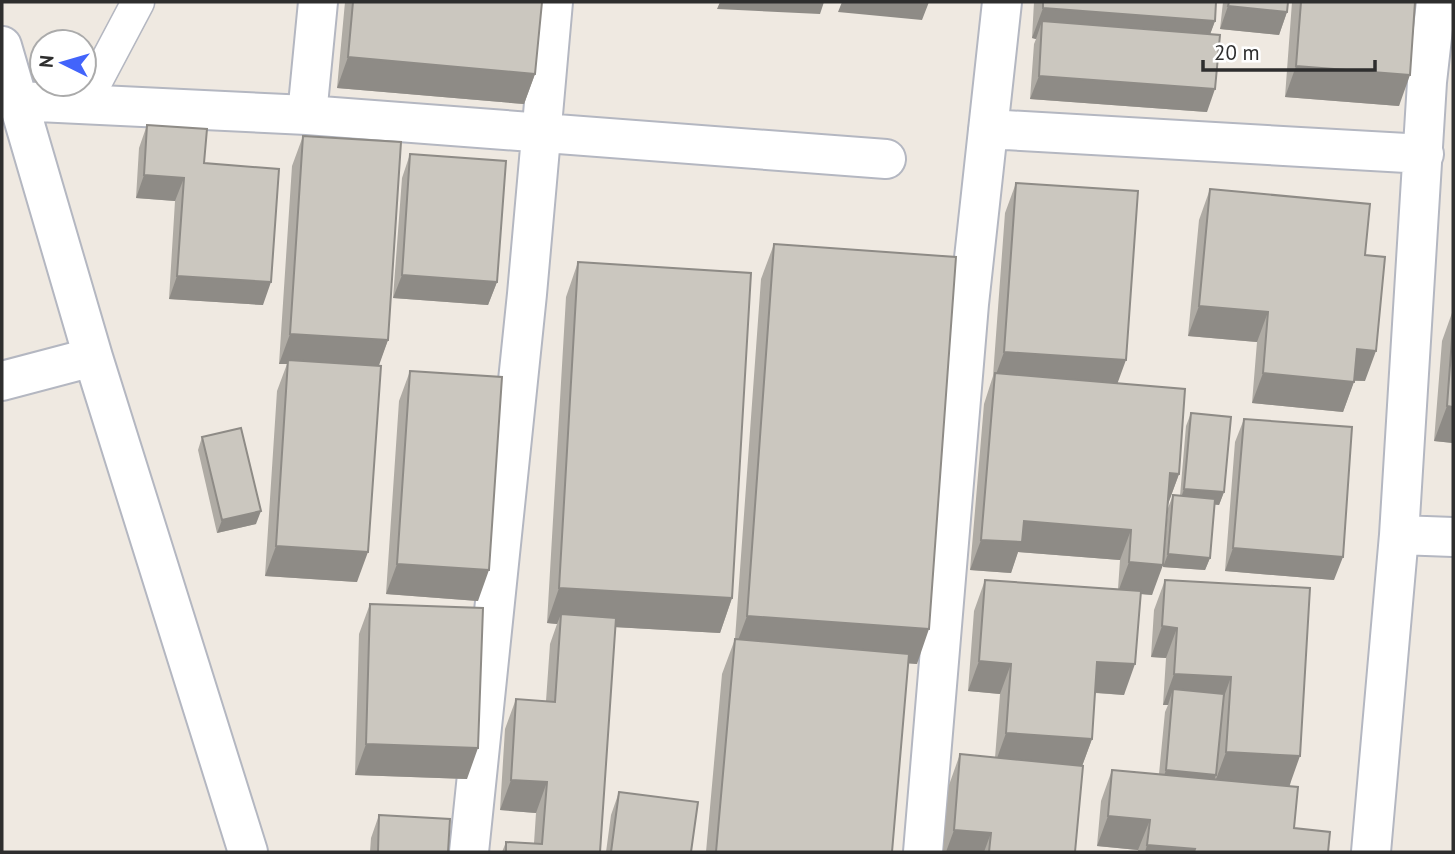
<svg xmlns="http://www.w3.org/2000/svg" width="1455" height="854" viewBox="0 0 1455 854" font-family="'PT Sans',sans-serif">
  <rect width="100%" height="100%" fill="#efe9e1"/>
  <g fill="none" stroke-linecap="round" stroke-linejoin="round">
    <defs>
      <path id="lane" d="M84,104L138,2"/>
      <path id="street" d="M2,46L93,357L248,852
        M17,101L307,115L886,159
        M307,115L318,2
        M988,129L1424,154
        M2,381L93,357
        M1399,535L1453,537
        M469,852L527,294L553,2
        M923,852L969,304L1002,2
        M1371,852L1399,535L1427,82L1436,2"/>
    </defs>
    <use href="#lane" stroke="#b4b7c1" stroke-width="35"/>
    <use href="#street" stroke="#b4b7c1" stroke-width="42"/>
    <use href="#lane" stroke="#fff" stroke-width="32"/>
    <use href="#street" stroke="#fff" stroke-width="38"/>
  </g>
  <path fill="#afaba4" d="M345,2H542L535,74L524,104L337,88Z
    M1034,2H1216L1215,21L1210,34L1207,112L1030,99L1034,44L1036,39L1032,38Z
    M1223,2H1288L1287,12L1279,35L1220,29Z
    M1292,2H1415L1399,106L1285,97Z
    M147,125L204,163L263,305L169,299L175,201L136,198L139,148Z
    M303,136L388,340L378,366L357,582L265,576L277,391L287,364H279L292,166Z
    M410,154L497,282L488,305L393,298L402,178Z
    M1016,183L1117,383L1179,474L1168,504L1152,595L1141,594L1124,695L1095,693L1092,739L1082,766L1075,852H943L949,785L960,754L995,758L1000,694L968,691L974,611L985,580L1118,589L1120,560L1018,552L1011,573L970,570L984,404L993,376L1005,213Z
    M1210,189L1365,255V381H1354L1343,412L1252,403L1257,342L1188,336L1199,220Z
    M774,244L917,664L908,663L892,852H706L722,674L735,639L761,279Z
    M578,262L732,598L720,633L615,627L600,852H502L506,842L534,843L536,813L500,810L505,729L516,699L546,701L550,644L557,624L547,623L566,297Z
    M1453,310V443L1434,441L1442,341Z
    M410,371L478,601L386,594L399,401Z
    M1191,413L1224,492L1219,505L1214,504L1210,558L1205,570L1163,567L1168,508L1173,495L1180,496L1186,426Z
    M1244,419L1334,580L1225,571L1235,442Z
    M202,437L256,524L217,533L198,450Z
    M1165,580L1310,588L1290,786L1294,828L1328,852H1138V850L1097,846L1101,801L1112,770L1159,774L1165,712L1168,705H1163L1166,658L1151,657L1154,610Z
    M370,604L467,779L355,775L359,634Z
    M619,792L691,852H606L611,815Z
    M379,815L448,852H370L371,838Z"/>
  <path fill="#8e8b86" d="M720,2H824L820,14L717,9Z
    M842,2H929L922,20L838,12Z
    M1228,6L1287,12L1279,35L1220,29Z
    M1043,8L1215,21L1204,51L1042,21L1036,39L1032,38Z
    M348,57L535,74L524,104L337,88Z
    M1296,66L1410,75L1399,106L1285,97Z
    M1039,76L1215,89L1207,112L1030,99Z
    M144,175L184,178L175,201L136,198Z
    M402,275L497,282L488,305L393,298Z
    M177,276L271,282L263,305L169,299Z
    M1199,306L1268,312L1257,342L1188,336Z
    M290,334L388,340L377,371L288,360L287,364H279Z
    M1357,349L1376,351L1365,381L1346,380Z
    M1004,352L1126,360L1115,390L994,380Z
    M1263,373L1354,382L1343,412L1252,403Z
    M1447,406L1453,407V443L1434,441Z
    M1170,473L1179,474L1168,504Z
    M1184,489L1224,492L1219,505L1180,501Z
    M261,511L256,524L217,533L222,520Z
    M1024,521L1131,530L1120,560L1018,552L1011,573L970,570L981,540Z
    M276,546L368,552L357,582L265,576Z
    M1233,548L1343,557L1334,580L1225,571Z
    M1168,554L1210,558L1205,570L1163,567Z
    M1129,562L1163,565L1152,595L1118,592Z
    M397,564L489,570L478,601L386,594Z
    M559,588L732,598L720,633L560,624L561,614L557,624L547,623Z
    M747,616L929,629L917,664L734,651Z
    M1162,626L1177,628L1166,658L1151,657Z
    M979,661L1011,664L1000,694L968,691Z
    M1097,662L1135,664L1124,695L1086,692Z
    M1174,674L1231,677L1220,708L1173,689L1168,705H1163Z
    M1006,733L1092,739L1081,769L995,764Z
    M366,744L478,748L467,779L355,775Z
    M1226,752L1300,756L1289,787L1215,782Z
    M1166,770L1216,775L1208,798L1158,793Z
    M511,780L547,782L536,813L500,810Z
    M1108,816L1150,820L1138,850L1097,846Z
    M954,830L991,833L984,852H946Z
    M1147,845L1195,849L1194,852H1145Z"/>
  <path fill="#cbc7bf" stroke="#8e8b86" stroke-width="2" d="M353,2H542L535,74L348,57Z
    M1043,2H1216L1215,21L1043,8Z
    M1229,2H1288L1287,12L1228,6Z
    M1301,2H1415L1410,75L1296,66Z
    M1042,21L1220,35L1215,89L1039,76Z
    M147,125L207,129L204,163L279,169L271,282L177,276L184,178L144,175Z
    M303,136L401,142L388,340L290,334Z
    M410,154L506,161L497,282L402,275Z
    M1016,183L1138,191L1126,360L1004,352Z
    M1210,189L1370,204L1365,255L1385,257L1376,351L1357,349L1354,382L1263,373L1268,312L1199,306Z
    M774,244L956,257L929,629L747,616Z
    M578,262L751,273L732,598L559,588Z
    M1453,325V407L1447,406Z
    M288,360L381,366L368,552L276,546Z
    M410,371L502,377L489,570L397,564Z
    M995,373L1185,389L1179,474L1170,473L1163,565L1129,562L1131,530L1024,521L1022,542L981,540Z
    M1191,413L1231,417L1224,492L1184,489Z
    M1244,419L1352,427L1343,557L1233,548Z
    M241,428L261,511L222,520L202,437Z
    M1173,495L1215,499L1210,558L1168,554Z
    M985,580L1141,591L1135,664L1097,662L1092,739L1006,733L1011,664L979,661Z
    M1165,580L1310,588L1300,756L1226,752L1231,677L1174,674L1177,628L1162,626Z
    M370,604L483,608L478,748L366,744Z
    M561,614L616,618L600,852H506V842L542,844L547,782L511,780L516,699L555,702Z
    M735,639L909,654L892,852H716Z
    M1173,689L1224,694L1216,775L1166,770Z
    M960,754L1083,766L1075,852H989L991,833L954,830Z
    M1112,770L1298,787L1294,828L1330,832L1328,852H1194L1195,849L1147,845L1150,820L1108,816Z
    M619,792L698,802L691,852H611Z
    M379,815L450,819L448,852H378Z"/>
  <rect width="1455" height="854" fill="none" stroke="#2e2e2e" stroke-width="7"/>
  <g transform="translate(63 63) rotate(275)"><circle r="33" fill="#ffffff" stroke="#ababab" stroke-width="2"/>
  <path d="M0-5L12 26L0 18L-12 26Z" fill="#4264fb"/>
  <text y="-10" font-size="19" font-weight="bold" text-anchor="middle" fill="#2e2e2e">N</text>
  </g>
  <path d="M1203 60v10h172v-10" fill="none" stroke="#2e2e2e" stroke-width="3.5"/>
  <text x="1214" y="60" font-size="21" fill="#2e2e2e" stroke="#ffffff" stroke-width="5" paint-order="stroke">20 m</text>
</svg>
